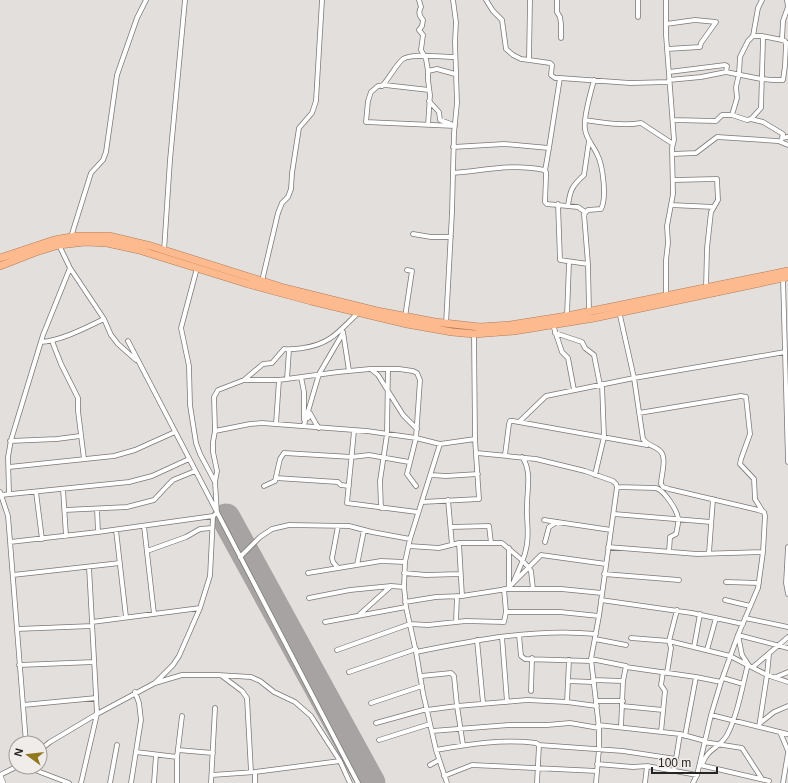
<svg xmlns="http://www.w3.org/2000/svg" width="788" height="783" viewBox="0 0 788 783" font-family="Helvetica,sans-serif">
  <rect width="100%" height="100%" fill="#e3dfdd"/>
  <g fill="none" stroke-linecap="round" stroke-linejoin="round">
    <path stroke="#a6a3a2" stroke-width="29" d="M226,518L371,783"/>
    <defs>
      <path id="minor" d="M419,0L421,7C418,12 419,16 423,20L422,26L419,30L423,35L421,50L426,59L428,71
        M486,0L493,11L502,20L506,49L513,55L521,59L529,60L530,0
        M557,0V12L560,17L561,24V38
        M638,0V17
        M666,24L695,20L716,22L701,43L700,47L667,49
        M753,36L758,8L762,0
        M762,36L782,40L785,41L786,45
        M782,40L783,21L788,7L787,0
        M529,60L550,63L552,65L551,75L555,78H560
        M669,72L725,65L727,66L726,72
        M669,80L701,77L726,72L761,79L773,80H783L785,66L786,45L788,43
        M382,86C388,80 398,62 403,59C412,53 443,57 455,57
        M429,90L385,85L378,86L371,92L368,101L366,122L455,126
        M429,101L439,112L440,120L451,124
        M751,119L763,122L783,134L781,141
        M585,120C604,123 622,126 641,123L673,144
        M673,120L716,121L722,115H732L737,98L736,87L739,74L740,57L748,41L753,36H762L763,39L761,108L751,119L747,120L732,115
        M428,125L430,95L428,80V71L437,69L455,74
        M782,138L788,137
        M453,147L504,144L549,148L545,171
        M549,148L560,78L630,83L669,82
        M672,154L696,153L717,137L778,141L788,145
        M453,173C483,171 513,163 544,170L546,172V176L545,202L547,204L578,207L585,212
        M673,180L717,179L718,200L711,212L707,248L706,288
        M558,204L560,260L588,264L589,311
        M671,205L714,207
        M568,206C570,190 572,186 584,175L589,141
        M413,234L431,237H451
        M71,237L91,173L103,160L106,152L117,75L137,18L146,0
        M59,245L70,268L104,319L111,335L118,344L136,360
        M164,251L170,160L185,0
        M588,264L584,214L588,210L601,209C607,198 603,165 597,154C593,145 586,139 585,129C583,117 591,92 594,80
        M197,268L181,328L189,366L190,405L196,443L200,454L215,482
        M783,278L788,462
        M262,281L278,213L282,203L288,197L291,189L292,173L299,128L312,113L316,101L322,0
        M666,296V260L668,243L667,226L673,194L672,148L674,140L666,35V0
        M619,311L634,378L643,439C648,446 653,445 659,450C668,456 661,475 661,484L663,487L669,489L758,510L764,512L765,516L763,552L758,588L738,635L721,682L711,715L697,775L693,783
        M567,316L569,262
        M405,317L412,271L407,270
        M446,324L452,212L454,133L457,103L455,42L456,22L453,0
        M553,325L562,352L568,358L574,390
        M343,332L349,371
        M555,333L582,342L585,348L594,355L600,385
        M52,341L61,364L78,398V411L84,459
        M128,341L358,783
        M41,342C63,340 85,328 104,319
        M372,370L378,375L403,415L417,429
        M301,377L304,392V420
        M287,379L289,350
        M244,380H279L338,372L370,369H399L413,371L417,373L420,380L416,438L407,474L416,486
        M639,413L741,396L746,397L750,434L741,459L740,464L754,479L755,499L763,512
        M308,418L310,413L316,424L319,428
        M519,422L546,396L634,378L785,352
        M276,424L279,380
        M304,425L319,374L343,333
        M215,431L250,424L262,423L367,431L416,438L440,444L475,439
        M354,431L347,503L417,512
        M10,441L57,439L80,436
        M440,444L410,539L405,562L404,587L406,607L416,652L423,693L436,750L447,783
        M477,453L536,459L585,471L613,481L616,484L617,487L599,616L591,659L599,728V749L596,783
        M505,455L509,424L510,421H513L647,445
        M9,467L114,456L135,450L175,432
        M431,475L446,476L478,474
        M595,475L604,437L602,384
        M276,478L338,482L341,485L349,486
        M264,486L275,481L280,459L284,453L352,457L369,455L409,462
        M617,487L656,488C664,490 677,510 678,518C679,523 677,529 676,534L670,537L669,552
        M63,489L66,536
        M0,492L8,516L26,743
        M36,492L42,539
        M9,494L8,457L11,440L43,335L70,268
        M1,495L129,482L152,476L189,459
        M448,500L452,545
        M422,502L479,499L475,439L474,334
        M381,508L380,481L387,434L388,369
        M97,509L98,532
        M65,510L127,507L154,500L167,486L173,480L195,471
        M614,514L711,522
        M544,520L611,530
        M144,526L154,614
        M338,526L332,558L333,562L338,568
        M451,527L489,526L491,543
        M116,530L126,617
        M10,542L98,532L213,516
        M545,542L549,527L557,522
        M459,543L462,596
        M409,546L439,548L459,543H502L522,560L528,567L531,571L533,589
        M608,547L697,554L763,552
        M788,547L786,583L788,594
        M509,548V586
        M147,551L186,537L200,529L212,528
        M709,553L713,499
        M240,557L260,537L272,529L289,525L349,526L372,532L410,539
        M357,565L364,530
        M308,573L381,561L405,562
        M404,573L426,575L460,574
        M604,574L679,580
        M13,575L120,563
        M514,581C518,571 524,560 526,549C530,534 526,520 527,506C527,490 532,470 522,457
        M726,582L759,583
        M507,589L541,555L606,564
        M309,598L350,590L391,586
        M601,600L692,613L743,624
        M725,600L750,606
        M405,602L436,597L462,596L507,589H561L602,593
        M506,612H560L599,616
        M360,614L391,586L404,587
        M745,618L788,627
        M92,622L200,608
        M325,622L406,607
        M456,622L457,596
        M17,629L92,626
        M519,635L521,656L525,659L591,661
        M502,637L507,702
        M631,638L669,641L677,610
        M595,639L626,645
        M477,640L483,703
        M694,647L700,614
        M337,650L410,624L428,625L466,621L504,622L506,612L504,589
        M707,650L716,618
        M416,652C475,640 536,628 596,634
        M591,659L626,666L623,681L621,727
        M19,665L94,662
        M626,667L696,677L721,682
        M753,667L788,637
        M349,672L416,649
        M667,673L671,648L669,641L730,656L767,675L788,682
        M222,676L242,691L247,698L251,772
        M421,676L451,673L454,676L457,706L463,745
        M776,677L788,672
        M723,678L743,684
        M593,680L623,681
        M568,681L593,682
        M155,683L173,665L179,656L200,608L210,576L213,516L217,513L215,482L217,471L213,452V442L215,431L214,397L218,390L244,380L263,364L272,363L284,349C290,350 296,349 303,348C331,344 339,331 358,313
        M531,691L532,658
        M596,701H623
        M567,702L569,660
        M371,703L422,686
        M23,705L96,698
        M622,706L663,710
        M427,710L457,706L527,700L567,702L597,706
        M711,715L788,734
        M376,723L427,709
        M760,723L774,712L788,706
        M598,725L680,734
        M759,727L767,675L769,654
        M432,731L509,725H547L570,723L599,728
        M661,732L665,691L661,685L663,672
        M780,732L788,751
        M685,736L696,677
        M379,740L430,724
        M704,742L742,748L762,779
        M539,745L623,751L676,759
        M40,750L50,742L97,714L155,683L182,675H218L251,677L260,681L274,692L295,702L311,716L340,761L350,783
        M178,750L213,753
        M436,750C469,744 503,739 536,743L539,745L537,783
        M136,752L177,757
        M597,764L633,767L647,766L697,775
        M430,765L439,760
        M700,765L769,781
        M702,765C707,748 719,749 727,735C738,714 742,687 748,664L742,655L738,635L788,648
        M27,767L69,783
        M674,771L680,734L705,741
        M0,775L16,767
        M212,775L255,772L340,761
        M444,776L472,765L597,771
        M81,783L97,714L89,567
        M110,783L117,745
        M131,783L141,720L139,703L135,692
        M154,783L156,755
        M177,783V757L182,716
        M211,783L215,708
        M255,783V772
        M645,783L647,766
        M783,783L788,753"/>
      <path id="tertiary" d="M0,776L3,783"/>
      <path id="trunk" d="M0,258L54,240L77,236H109L151,246L284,288L377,311L435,322L480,327L510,325L567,316L788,271
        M0,266L36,252L59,245L85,242L107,243L139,250L248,284L311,301L407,324L452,332L474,334L514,331L594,318L788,277"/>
    </defs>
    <use href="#minor" stroke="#7b7876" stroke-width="5.5"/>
    <use href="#tertiary" stroke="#7b7876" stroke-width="6"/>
    <use href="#trunk" stroke="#b27b57" stroke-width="8"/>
    <use href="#minor" stroke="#fff" stroke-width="4"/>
    <use href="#tertiary" stroke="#fff" stroke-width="5"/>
    <use href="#trunk" stroke="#feba8f" stroke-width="7"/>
  </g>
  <g transform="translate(28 755) rotate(285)"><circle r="19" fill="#f0ecea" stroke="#9f9c9b"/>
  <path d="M0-3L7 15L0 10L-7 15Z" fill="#91781e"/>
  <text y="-6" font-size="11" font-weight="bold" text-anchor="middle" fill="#262524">N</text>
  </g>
  <path d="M652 767v6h65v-6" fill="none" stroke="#262524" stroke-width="2"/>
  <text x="658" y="767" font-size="12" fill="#262524" stroke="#f0ecea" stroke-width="3" paint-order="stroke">100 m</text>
</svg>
